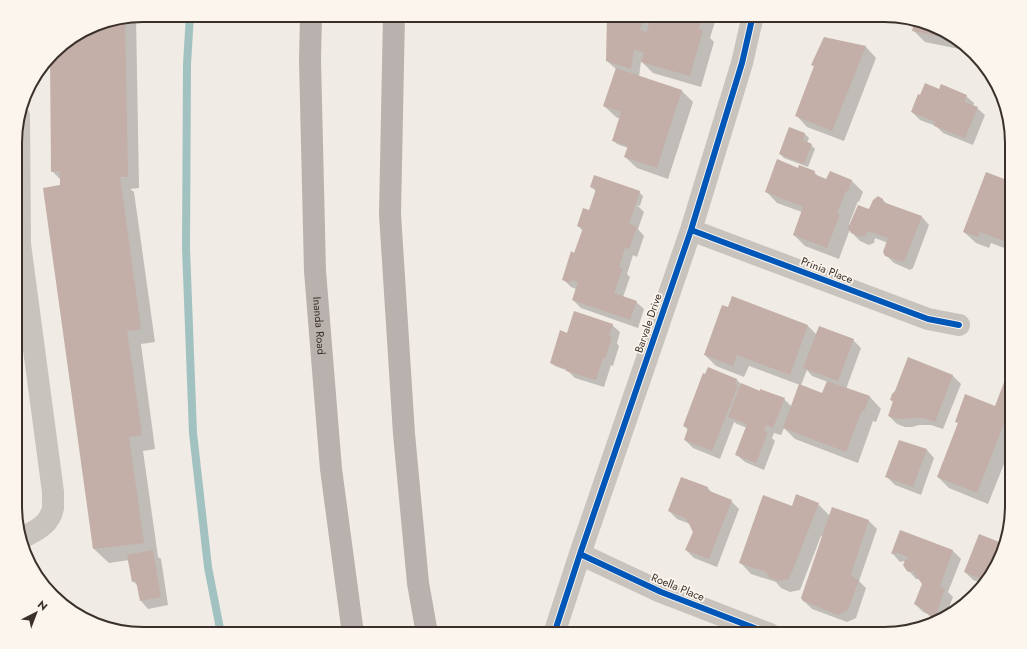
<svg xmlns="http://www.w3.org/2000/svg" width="1027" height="649" viewBox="0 0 1027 649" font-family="Jost,sans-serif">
  <rect width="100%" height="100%" fill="#f0ebe5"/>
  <path fill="#0003" fill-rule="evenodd" d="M608,15H717L710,38L714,42L701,87L653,73L641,61L639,77L682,91L693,102L668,179L637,168L625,157L628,148L617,144L613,140L620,119L616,117L604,106L616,69L607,61Z
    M136,16L139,188L130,189L134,192L155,342L141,344L155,449L143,451L158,557L161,559L168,605L148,609L141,601L138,586L133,581L129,560L109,563L94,549L44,189L63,186L61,180L52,171L51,56L58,47L94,25Z
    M916,19L955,36L965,47L964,50L925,42L914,31Z
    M865,46L876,58L844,141L807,127L796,115L815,67L812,65Z
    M966,96L974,103L973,106L977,108L985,115L973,145L943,133L936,126L920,120L912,112Z
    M1005,113L1008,123L1004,119Z
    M1009,125L1012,134V137L1007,133Z
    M790,128L805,134L809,138L807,143L811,145L815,149L808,167L784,158L780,154Z
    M799,169L814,172L819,177L827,180L852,181L863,192L859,202L858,201L849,224L850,226L870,210L881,198L887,204L922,217L929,225L913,268L910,270L894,263L886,255L888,243L875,238L874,243L869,245L860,241L852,233L850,229L839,259L805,246L794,235L802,212L777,203L766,191Z
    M1012,183V251L991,243L989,248L976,243L964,232Z
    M591,187L639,192L643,196L640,206L637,205L644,212L638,229L644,236L637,257L633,255L627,274L630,277L623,297L636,302L644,309L638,328L581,308L573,300L576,289L571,287L563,279L575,254L583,231L578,226L590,212L596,191Z
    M612,325L620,332L617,343L619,346L613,366L611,365L604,387L575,378L568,371L555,366L551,363L568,334Z
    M808,326L817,335L853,340L861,348L846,389L870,397L881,409L876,422L873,421L858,463L795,439L784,428L781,435L774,433L772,438L775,441L764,470L745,462L737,455L747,428L737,424L734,422L720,459L693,448L685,440L688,430L684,426L709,369L737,380L741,384L760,392L784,399L792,407L800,385L749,366L744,377L716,366L705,355ZM807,370L812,376L828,382L823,394L801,385Z
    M908,359L953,376L961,384L943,429L931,425H919L912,427H905L897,424L889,416L894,403L891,400L895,392Z
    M1012,380V444L988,504L949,488L938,477L959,424L956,421L996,407Z
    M900,441L927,450L934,458L921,495L895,485L887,477Z
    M682,478L708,488L713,494L731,501L739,509L717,567L694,558L686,550L694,532L690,524L677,519L669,511Z
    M818,504L830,516L833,508L869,521L877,529L859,581L866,588L856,618L847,622L812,609L804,601L823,537L821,536L800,590L790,592L781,588L776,582L751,574L740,562L793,507Z
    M901,531L953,551L961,559L948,592L953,597L945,618L936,620L932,616L923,612L915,604L923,584L920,579H916L908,570L905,561L900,562L893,554Z
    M965,572L991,577L983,584L973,580Z"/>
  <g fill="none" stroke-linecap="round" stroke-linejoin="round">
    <path stroke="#a1c2c1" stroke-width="8" d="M190,15L187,64L186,248L193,433L208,567L221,634"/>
  </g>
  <path fill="#c3afa7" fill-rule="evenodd" d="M607,15H703L699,29L703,30L690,76L641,62L644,52L634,50L631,69L606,61ZM644,18L650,20L647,32L640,30Z
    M125,19L128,177H120L141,329L127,331L142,435L129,437L144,543L93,549L43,188L60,185V171L51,172L50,58L58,47L94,25Z
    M915,19L954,36L953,39L912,31Z
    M824,37L866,46L832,131L795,116L814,66L811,65Z
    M616,68L682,90L657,168L624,157L628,146L612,141L621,112L603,106Z
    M925,83L939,89L941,84L967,95L964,102L978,107L965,138L934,126L935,122L911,112L918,94L920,95Z
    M1008,123L1011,133L1012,134L1006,133Z
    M789,127L805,133L803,140L812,144L804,164L779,154Z
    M777,159L798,168L799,165L815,171L814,174L826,179L830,171L852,180L848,191H846L837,213L840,214L827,248L793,235L803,207L765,192Z
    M986,172L1012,182V244L980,232L978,237L963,232Z
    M594,175L640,191L629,224L637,227L629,249L625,248L619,267L623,268L614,293L637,301L630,320L572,300L578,282L571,280L570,283L562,280L571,251L574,253L583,228L577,226L583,208L589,210L596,189L590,187Z
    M878,196L883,199V202L922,216L905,260L902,262L885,256L883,252L888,238L867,231L866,235L861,237L851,233L848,228L858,205L869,209L873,200Z
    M732,296L808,325L790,375L737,355L733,366L704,355L722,305L728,307Z
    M574,311L613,324L609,336L612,337L605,359L603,358L596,380L566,371V369L550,363L560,330L567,333Z
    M819,326L854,339L838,381L803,368Z
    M908,357L953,375L935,422L923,418H910L903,419H897L888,416L893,401L890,400L892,394L895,391Z
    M708,367L737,379L735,385L738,386L712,451L684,440L688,428L683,426L703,373L705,374Z
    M1006,377L1012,379V415L1008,413L977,493L937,477L958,423L955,422L965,394L995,406Z
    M827,381L870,396L864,411L862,410L846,452L783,428L799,384L822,393Z
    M741,383L760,391V389L785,398L773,428L766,425L764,431L768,432L756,463L735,455L747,424L728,417Z
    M899,440L927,449L913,487L885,477Z
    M681,477L708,487L707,490L732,500L709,559L685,550L693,532L686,518L668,511Z
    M796,494L819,503L789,579L778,581L769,577L766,572L739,563L763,495L792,506Z
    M832,507L869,520L851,574L854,578L859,580L848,610L838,615L803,601L801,598Z
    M900,530L953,550L940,586L945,589L934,620L923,609L914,604L922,584L913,571L909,572L907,571L903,565L905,560L909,558L899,553L891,554Z
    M979,534L1002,543L991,577L986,581L964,572Z
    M153,550L161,597L140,601L136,581L132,582L127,555Z
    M630,628V631L643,628L644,634H605V632Z"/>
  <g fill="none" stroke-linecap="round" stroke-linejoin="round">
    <path stroke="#c9c3be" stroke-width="22" d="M19,116L20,244L53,492C53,497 53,503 53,508C50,525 35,531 22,538
      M691,230L928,319L959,325
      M580,554L661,592L770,634
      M554,634L580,554L691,230L742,63L753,15"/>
    <g stroke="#b8b1ad" stroke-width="22">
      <path id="s1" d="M311,15L310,60L315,271L331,469L353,634"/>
      <path d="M394,15L390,214L404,434L418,583L427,634"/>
    </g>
    <defs>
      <path id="cycleway" d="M691,230L928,319L959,325
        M580,554L661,592L770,634
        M554,634L580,554L691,230L742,63L753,15"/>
    </defs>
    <use href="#cycleway" stroke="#fbf5ee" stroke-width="8"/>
    <use href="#cycleway" stroke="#0057b8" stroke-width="6"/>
  </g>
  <g text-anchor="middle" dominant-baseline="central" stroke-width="3.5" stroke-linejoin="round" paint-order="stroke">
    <g font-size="11" fill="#3b302b" stroke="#fbf5ee">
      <text transform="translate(827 270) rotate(21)">Prinia Place</text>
      <text transform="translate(648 323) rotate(-71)">Barvale Drive</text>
      <text stroke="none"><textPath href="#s1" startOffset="311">Inanda Road</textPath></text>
      <text transform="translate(678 587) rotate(22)">Roella Place</text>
    </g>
  </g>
  <path d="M0 0H1027V649H0ZM143 22H884A121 121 0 0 1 1005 143V506A121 121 0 0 1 884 627H143A121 121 0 0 1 22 506V143A121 121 0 0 1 143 22Z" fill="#fbf5ee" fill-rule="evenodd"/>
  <path fill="none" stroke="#3b302b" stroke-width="2" d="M143 22H884A121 121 0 0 1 1005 143V506A121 121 0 0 1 884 627H143A121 121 0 0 1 22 506V143A121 121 0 0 1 143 22Z"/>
  <g transform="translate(36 613) rotate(42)" stroke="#fbf5ee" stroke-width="3" paint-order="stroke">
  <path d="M0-3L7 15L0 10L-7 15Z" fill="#3b302b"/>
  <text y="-6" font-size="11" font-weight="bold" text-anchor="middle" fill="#3b302b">N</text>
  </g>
</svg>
